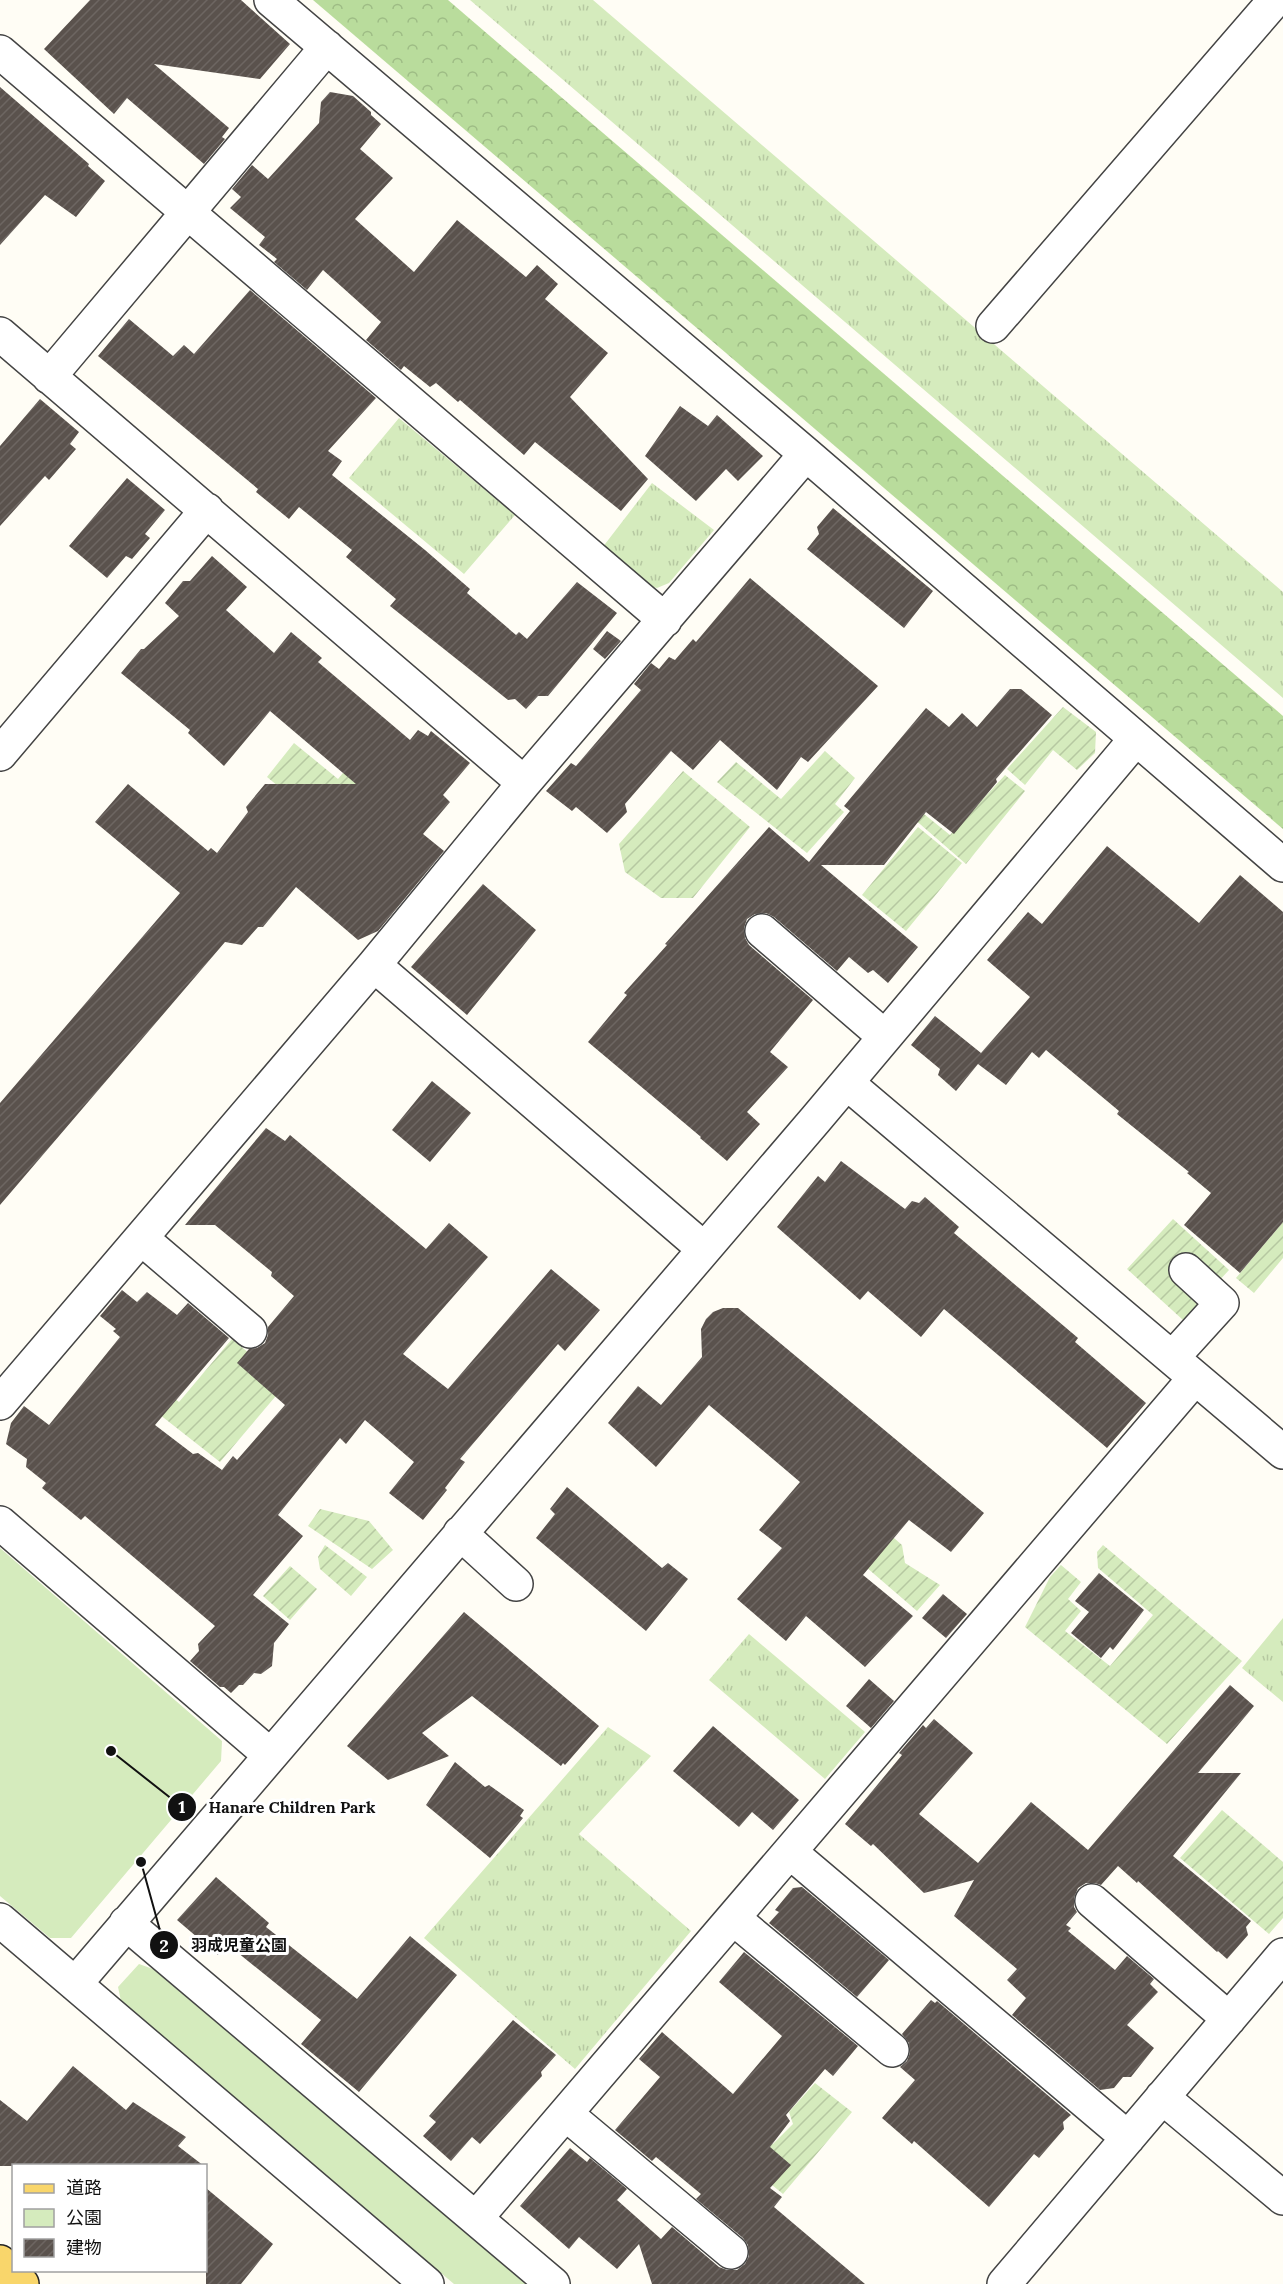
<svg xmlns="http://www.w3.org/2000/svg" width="1283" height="2284" viewBox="0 0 1283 2284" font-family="Lora,'Noto Sans JP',serif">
  <defs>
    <pattern id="grass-tufts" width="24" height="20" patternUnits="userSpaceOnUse" patternTransform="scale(1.5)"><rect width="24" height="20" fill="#d5ebbd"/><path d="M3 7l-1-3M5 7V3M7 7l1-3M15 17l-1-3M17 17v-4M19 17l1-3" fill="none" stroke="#b6c8a1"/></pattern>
    <pattern id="forest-crowns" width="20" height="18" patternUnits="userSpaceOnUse" patternTransform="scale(1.5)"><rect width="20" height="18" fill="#b9dc9c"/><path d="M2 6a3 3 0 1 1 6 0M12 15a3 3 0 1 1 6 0" fill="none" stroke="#9ebc85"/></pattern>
    <pattern id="garden-furrows" width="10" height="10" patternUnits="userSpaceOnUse" patternTransform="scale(1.5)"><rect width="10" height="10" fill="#d5ebbd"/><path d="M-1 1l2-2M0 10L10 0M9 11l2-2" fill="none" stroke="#b6c8a1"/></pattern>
    <pattern id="building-hatch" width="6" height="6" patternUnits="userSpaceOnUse" patternTransform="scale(1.5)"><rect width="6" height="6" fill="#5a524d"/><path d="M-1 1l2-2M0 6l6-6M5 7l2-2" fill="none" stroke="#6d6662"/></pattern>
  </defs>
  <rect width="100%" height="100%" fill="#fffdf5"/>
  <path fill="url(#grass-tufts)" d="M470,0H593L1283,592V698Z
    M399,418L515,515L464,574L349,478Z
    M652,483L714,530L669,583L657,588L643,584L602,548Z
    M1283,1618V1702L1242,1668Z
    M749,1634L865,1732L825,1779L709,1680Z
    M608,1727L651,1756L579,1834L691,1931L575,2069L424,1938Z"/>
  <path fill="url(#forest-crowns)" d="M313,0H448L1283,716V829Z"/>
  <path fill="#d5ebbd" d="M0,1548L222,1741L221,1761L71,1938H50L0,1896Z
    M139,1964L153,1969L526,2284H454L121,2001L118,1987Z"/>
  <path fill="url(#garden-furrows)" d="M1063,707L1096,732L1095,753L1077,770L1053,750L1025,785L1007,769Z
    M371,739L390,755L318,819L267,777L294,743L338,779Z
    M825,751L855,778L835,804L844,812L807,853L717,782L736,762L781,799Z
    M683,771L750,827L693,898H661L625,872L619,844Z
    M1005,775L1025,791L966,864L913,818L919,810L950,835Z
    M918,827L962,863L906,931L862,895Z
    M1173,1219L1229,1270L1183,1320L1127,1269Z
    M1283,1222V1258L1254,1293L1236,1278Z
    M232,1339L286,1384L220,1462L122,1385L136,1368L179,1402Z
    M320,1509L369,1521L393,1550L372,1569L308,1526Z
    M863,1511L902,1545L905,1563L940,1585L917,1611L837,1542Z
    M325,1545L367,1577L351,1596L320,1569L318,1557Z
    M1103,1545L1242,1661L1167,1744L1025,1627L1050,1577L1061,1565L1081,1582L1068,1599L1081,1611L1065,1631L1110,1666L1153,1615L1098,1568L1097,1552Z
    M290,1566L317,1589L290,1620L263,1596Z
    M1222,1810L1283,1862V1918L1269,1934L1180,1858Z
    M815,2083L852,2112L783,2194L708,2132L723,2102L773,2144L793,2124L789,2112Z"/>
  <path fill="url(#building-hatch)" d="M90,0H241L290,44L260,79L154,64L229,128L222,137L225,139L204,164L127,98L114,114L44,49Z
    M0,87L89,164L88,166L105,181L76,217L45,195L0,245Z
    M330,92L353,96L371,112V115L381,124L360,149L393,178L355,219L414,272L457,220L526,277L537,265L558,284L545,299L608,353L570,397L648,479L621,511L535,442L524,455L460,400L458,402L436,383L430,387L404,366L401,370L366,340L381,322L323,270L307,290L274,262L277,259L259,245L265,237L230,208L241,197L232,189L252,165L268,179L319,123L321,102Z
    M250,290L376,398L328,451L342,461L332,475L425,550L470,589L467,593L516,635L519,632L527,639L577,582L617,613L548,696H538L526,709L515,699L508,700L390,606L396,599L346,557L352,550L299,507L289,519L256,492L258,489L98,356L129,319L173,356L184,345L194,354Z
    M40,399L79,432L70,444L76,449L49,480L45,476L0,526V446Z
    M680,406L708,426L717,415L763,456L738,481L726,469L696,501L645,456Z
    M127,478L165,510L145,534L150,538L132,559L126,556L107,578L69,546Z
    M833,508L933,591L904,628L807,549L819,534L817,527Z
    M212,556L247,587L226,610L274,653L291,632L322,658L318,662L410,740L418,730L428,736L431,731L470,763L443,795L450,802L423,834L444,851L378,931L358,940L296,887L263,927H258L242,945L225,942L0,1205V1103L180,893L95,822L128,784L208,851L211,848L217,853L248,812L246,807L265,784H356L270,711L224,766L188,733L190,730L121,673L141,649H144L179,616L165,603L183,581H190Z
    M750,578L878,686L808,762L801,757L777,790L720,740L693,770L671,751L625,804L627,812L607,833L576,807L572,811L546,791L571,763L576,766L641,690L634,684L651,663L659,669L669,657L675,660L693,639L696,642Z
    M607,631L621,641L605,659L593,649Z
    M1010,689H1021L1052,715L996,779L997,782L954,834L926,812L884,865H821L918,947L888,983L873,970L868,973L849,957L837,971L774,917L766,913L755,914L747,919L744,928L745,938L749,945L813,1000L770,1052L788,1067L747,1112L760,1124L727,1161L700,1138L701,1137L588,1042L627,995L624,993L667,945L665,944L769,827L809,862L850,811L844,806L926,708L949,727L962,713L977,727Z
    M1107,846L1199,923L1240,875L1283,912V1222L1240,1273L1184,1225L1211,1193L1187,1173L1189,1172L1117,1114L1119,1111L1046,1050L1039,1058L1032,1052L1006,1085L978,1064L956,1091L938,1075L940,1069L911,1045L935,1016L981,1053L1030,997L987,960L1028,912L1042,924Z
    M483,884L536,930L467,1015L411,967Z
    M432,1081L471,1113L430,1162L392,1130Z
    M266,1128L285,1141L290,1135L426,1249L449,1223L488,1257L403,1354L448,1389L551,1269L600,1310L565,1351L558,1344L460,1459L465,1462L445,1488L447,1490L423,1520L389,1493L414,1462L365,1420L346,1444L340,1438L278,1515L303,1536L253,1595L289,1624L274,1643L272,1666L261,1674L254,1673L243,1685H239L231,1693L224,1687H220L190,1661L199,1651L198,1644L215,1626L85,1516L81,1520L42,1488L46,1483L26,1467L27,1459L6,1444L11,1423L24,1406L49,1425L120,1337L113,1331L116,1329L100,1316L122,1290L137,1302L147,1292L177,1315L188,1303L229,1338L155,1425L193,1454L198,1453L222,1470L233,1456L237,1460L285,1405L237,1363L249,1349L257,1348L265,1343L268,1335V1327L294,1296L271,1276L272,1272L215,1225H185Z
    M841,1161L905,1209L912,1201L919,1203L925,1197L959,1227L954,1233L1078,1338L1075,1342L1146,1403L1107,1448L944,1309L921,1337L868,1291L860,1300L777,1227L818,1176L825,1182Z
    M723,1308H738L984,1513L951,1552L909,1520L863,1575L913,1616L865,1667L806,1616L786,1641L737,1599L782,1548L759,1530L800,1482L709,1405L656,1467L608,1423L638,1386L661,1405L702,1357L701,1329L706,1319L713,1312Z
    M567,1487L662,1568L668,1563L688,1579L646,1631L536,1538L555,1514L550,1509Z
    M1099,1573L1144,1610L1113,1650L1110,1647L1101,1658L1071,1633L1089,1612L1075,1601Z
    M943,1594L967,1614L946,1638L922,1618Z
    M464,1612L599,1726L565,1765L563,1763L561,1766L472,1696L422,1733L449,1756L388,1780L347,1746Z
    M869,1679L894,1701L871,1728L846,1706Z
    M1230,1685L1254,1706L1198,1773H1241L1173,1856L1251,1921L1246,1927L1248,1935L1227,1959L1218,1951L1217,1952L1138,1881L1137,1883L1118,1866L1101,1885L1095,1883H1086L1078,1888L1074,1898V1907L1077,1912L1066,1925L1071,1928L1068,1931L1115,1970L1127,1956L1154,1979L1150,1984L1158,1992L1127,2025L1154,2048L1131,2077H1123L1114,2088L1100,2090L1012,2015L1026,1998L1007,1980L1017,1969L954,1916L974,1880L924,1893L873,1844L871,1846L845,1824L902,1755L899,1753L923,1725L926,1728L934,1719L973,1753L919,1814L978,1863L1031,1802L1088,1850Z
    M713,1726L799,1800L773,1830L752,1812L739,1827L673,1771Z
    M455,1762L485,1787L489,1785L524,1810L520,1816L523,1818L490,1858L426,1805Z
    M216,1877L269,1923L266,1927L357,1999L410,1936L457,1975L359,2092L301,2044L321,2020L227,1944L218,1955L177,1920Z
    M802,1887L889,1960L857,1997L769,1923L779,1912L775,1910L793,1888Z
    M744,1952L858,2046L833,2076L825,2069L786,2115L790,2121L770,2147L791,2165L770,2188L782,2197L774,2207L865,2284H652L639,2244L617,2269L579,2237L569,2249L520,2206L570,2148L587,2162L590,2158L627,2189L617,2200L661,2239L672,2227L719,2267L727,2270H737L745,2264L749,2256L748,2245L743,2238L696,2199L701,2194L656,2157L652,2161L615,2130L660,2077L639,2059L662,2032L733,2094L782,2036L719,1982Z
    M931,2000L935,2003L937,2001L1071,2115L1063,2122L1064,2129L1039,2158L1034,2154L989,2207L914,2141L912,2144L882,2118L915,2080L900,2067L907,2061L910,2053L909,2043L902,2034Z
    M513,2020L556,2055L541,2072L542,2076L480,2144L472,2137L451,2161L423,2136L436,2122L429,2116Z
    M73,2066L126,2110L133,2102L186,2137L178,2146L204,2166H0V2100L27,2121Z
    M206,2188L273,2244L241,2284H206Z"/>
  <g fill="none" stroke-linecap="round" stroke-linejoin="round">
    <defs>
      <path id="minor" d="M271,0L806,454L1283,865
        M0,52L665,620
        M993,326L1275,0
        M0,334L524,783
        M49,377L327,47
        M0,754L207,510
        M762,931L885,1037
        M374,965L704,1249
        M847,1083L1283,1452
        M141,1238L250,1331
        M1172,1358L1222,1303L1186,1270
        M0,1403L374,965L524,783L806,454
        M0,1523L270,1755
        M460,1533L516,1584
        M790,1852L1128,2138
        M1092,1901L1229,2019
        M733,1918L892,2050
        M0,1920L427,2284
        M126,1923L553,2284
        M75,1984L816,1119L1135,740
        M1162,2097L1283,2198
        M566,2114L731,2252
        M476,2218L1195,1378
        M1004,2284L1283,1955"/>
      <path id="major" d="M0,2262L22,2284"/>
    </defs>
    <use href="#minor" stroke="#444" stroke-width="36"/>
    <use href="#major" stroke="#222" stroke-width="36"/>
    <use href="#minor" stroke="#fff" stroke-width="33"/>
    <use href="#major" stroke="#f9d66b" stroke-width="33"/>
  </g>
  <path fill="none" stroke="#111" stroke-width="2" d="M111 1751L182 1807M141 1862L164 1945"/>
  <g fill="#111" stroke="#fff" stroke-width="2">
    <circle cx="111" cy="1751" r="6"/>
    <circle cx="141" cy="1862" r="6"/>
    <circle cx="182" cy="1807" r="15"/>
    <circle cx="164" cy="1945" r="15"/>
  </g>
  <g font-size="18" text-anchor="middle" font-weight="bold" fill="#fff">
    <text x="182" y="1813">1</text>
    <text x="164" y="1952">2</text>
  </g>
  <g font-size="16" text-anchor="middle" font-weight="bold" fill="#111" stroke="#fff" stroke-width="6" stroke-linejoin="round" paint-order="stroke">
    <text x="292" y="1813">Hanare Children Park</text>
    <text x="239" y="1951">羽成児童公園</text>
  </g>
  <rect x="12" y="2164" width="195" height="108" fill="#ffffff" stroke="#a0a0a0" stroke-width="1.5"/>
  <rect x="24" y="2184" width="30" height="9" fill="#f9d66b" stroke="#a0a0a0" stroke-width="1.5"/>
  <text x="66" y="2194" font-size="18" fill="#111111">道路</text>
  <rect x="24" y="2209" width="30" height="18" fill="#d5ebbd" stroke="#a0a0a0" stroke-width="1.5"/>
  <text x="66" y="2224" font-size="18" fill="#111111">公園</text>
  <rect x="24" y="2239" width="30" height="18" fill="url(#building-hatch)" stroke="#a0a0a0" stroke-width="1.5"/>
  <text x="66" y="2254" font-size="18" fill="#111111">建物</text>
</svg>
